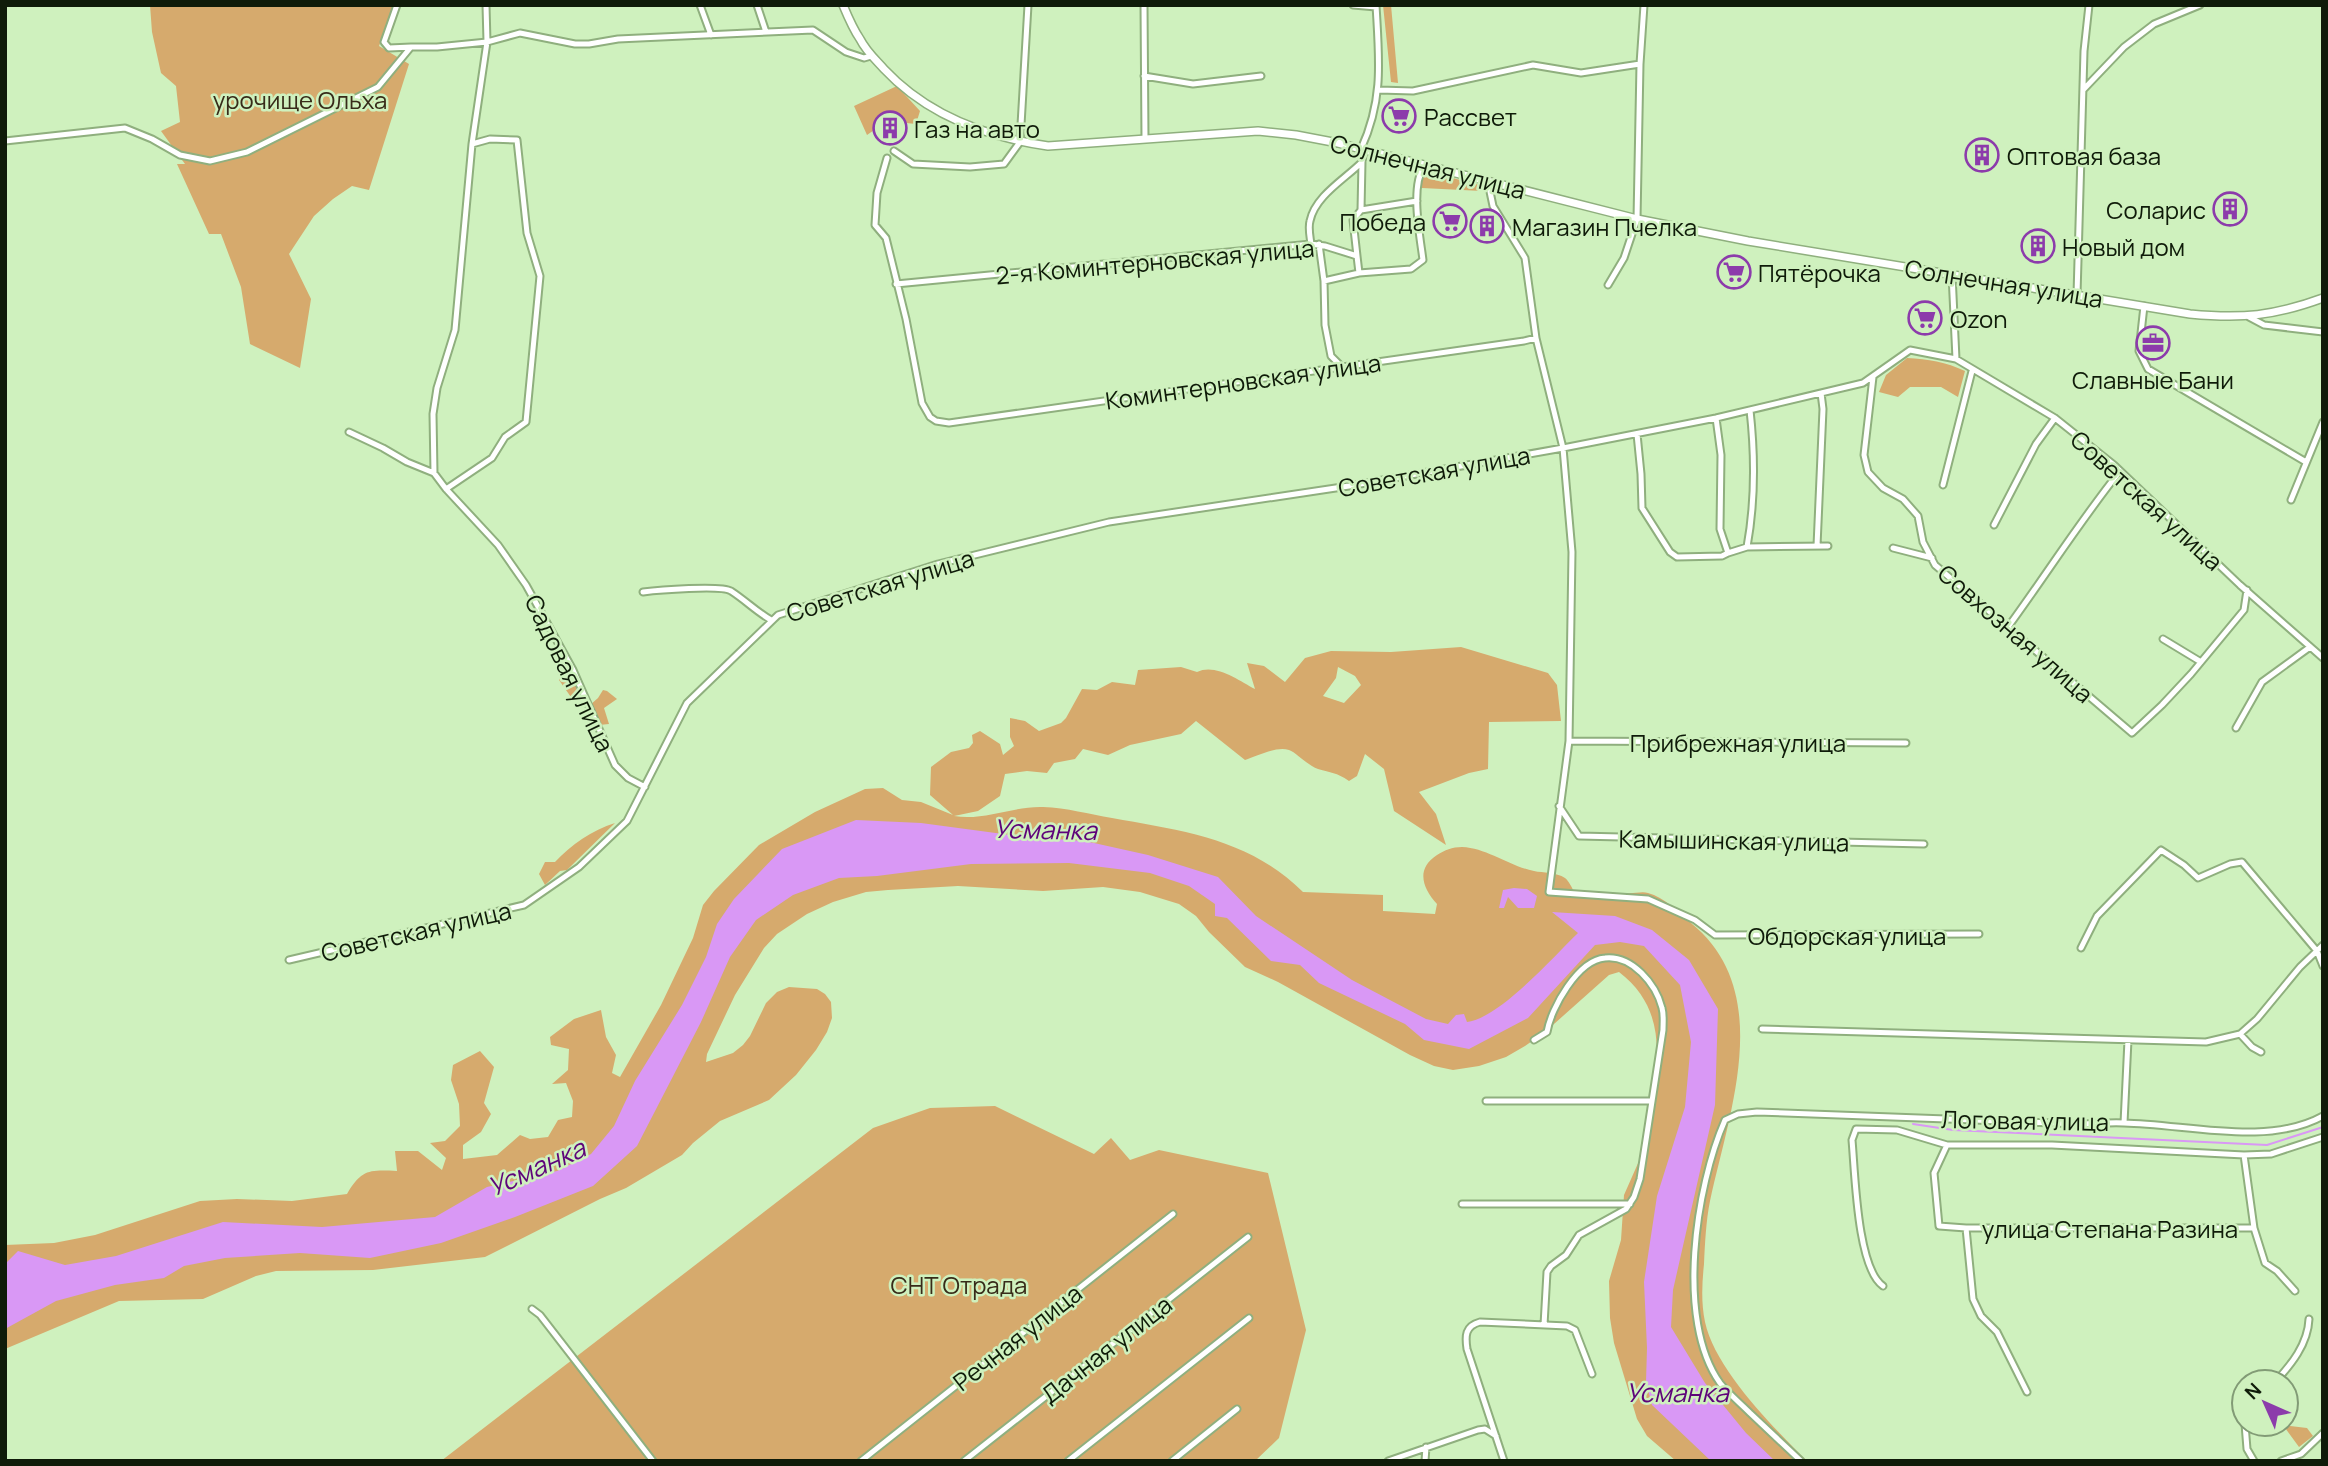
<svg xmlns="http://www.w3.org/2000/svg" width="2328" height="1466" viewBox="0 0 2328 1466" font-family="Manrope,sans-serif">
  <rect width="100%" height="100%" fill="#cff1be"/>
  <path fill="#d6aa6d" fill-rule="evenodd" d="M150,5H395L379,46L409,64L369,190L352,186L333,199L314,216L289,254L311,299L300,368L250,344L241,287L221,234H209L177,164H185L161,131L180,122L176,86L161,73L152,32Z
    M1383,5H1391L1398,83L1391,82Z
    M897,86L920,111L916,124L887,121L867,135L854,106Z
    M1425,171L1480,185L1482,191L1422,188L1421,180Z
    M1907,358C1928,359 1946,362 1965,371L1958,397L1941,387H1910L1898,397L1879,392L1886,375Z
    M1461,647L1548,673L1557,685L1561,721L1489,722L1488,769L1469,773L1419,792L1436,814L1446,845L1394,811L1384,769L1365,754L1357,776L1349,781C1336,772 1331,773 1318,769C1307,765 1297,753 1289,750C1276,746 1257,756 1245,760L1196,721L1181,734L1130,745L1108,755L1083,749L1075,759L1054,763L1047,773L1027,771L1005,774L1000,796L978,811L954,816C984,821 1013,806 1043,807C1067,808 1089,814 1112,818C1183,831 1248,838 1303,892L1383,895V911L1435,914L1437,904C1423,889 1415,869 1437,855C1445,850 1452,847 1462,847C1487,848 1509,866 1534,871C1543,873 1556,872 1565,878C1569,881 1572,888 1574,892C1592,893 1609,893 1627,893C1633,894 1642,891 1648,893C1664,897 1679,913 1691,923C1776,992 1729,1112 1710,1201C1706,1221 1705,1243 1704,1264C1702,1283 1701,1303 1705,1322C1715,1369 1773,1427 1807,1461H1676L1647,1436L1637,1419L1614,1343L1610,1318L1609,1281L1621,1240L1624,1195L1639,1161L1643,1145C1653,1084 1678,1017 1619,972L1609,975L1545,1032L1525,1046L1506,1057L1479,1066L1453,1070L1434,1066L1410,1055L1278,982L1245,967L1209,932L1196,916L1179,904L1140,892L1103,887L1043,891L958,886L888,890L866,892L833,902L807,914L777,934L764,948L735,995L707,1054L706,1062L733,1053L743,1045L750,1036L766,1003L777,992L789,987L817,989L825,994L831,1002L832,1018L827,1032L816,1050L796,1075L769,1100L720,1121L693,1143L682,1155L626,1188L600,1199L485,1257L373,1270L276,1271L256,1276L203,1299L119,1301L5,1349V1245L54,1243L95,1235L200,1201L237,1199L292,1201L347,1194C362,1169 369,1170 397,1171L395,1151H418L442,1170L446,1158L430,1143L445,1141L460,1126L459,1104L451,1080L453,1065L480,1051L494,1067L484,1103L491,1114L481,1132L463,1145V1159L497,1155L520,1135L530,1139L548,1137L558,1120L572,1117L573,1101L566,1083L552,1084L568,1070L569,1049L551,1045L550,1037L574,1019L601,1010L606,1037L616,1055L612,1073L620,1077L661,1005L693,938L703,905L714,891L759,845L815,812L865,789L883,788L902,800L921,802L953,815L930,795L931,767L951,752L969,748L973,743L972,735L980,731L1000,744L1003,755L1014,746L1010,737V718L1025,721L1039,731L1061,723L1066,718L1082,689L1097,690L1112,682L1135,685L1138,670L1181,667L1197,672C1215,663 1238,680 1255,689L1247,663L1264,666L1285,682L1305,658L1331,651L1391,652ZM1338,667L1355,676L1361,685L1344,703L1323,696L1336,678Z
    M565,670L572,673L580,700H573L559,680Z
    M603,690L607,691L617,699L604,708L609,724L599,725L590,705L598,698Z
    M615,823L567,870L560,871L545,885L539,874L545,862H555C571,845 592,830 615,823Z
    M995,1106L1094,1154L1111,1138L1130,1160L1159,1150L1268,1173L1306,1330L1279,1438L1255,1461H441L873,1128L930,1108Z
    M2283,1425L2307,1428L2313,1436L2299,1447Z"/>
  <path fill="#d998f5" d="M856,820L921,823L1025,837L1085,841L1148,855L1218,877L1256,916L1352,980L1426,1019L1448,1024L1456,1015L1464,1014L1467,1022C1500,1018 1553,957 1578,933L1552,912L1615,916L1652,930L1689,960L1718,1009L1715,1105L1673,1290L1671,1327L1705,1383L1746,1433L1775,1461H1711L1652,1405L1646,1382L1647,1348L1644,1282L1657,1196L1685,1107L1691,1042L1680,985L1644,946L1620,942L1595,945L1528,1018L1469,1049L1424,1040L1405,1024L1319,983L1300,965L1271,961L1227,918L1215,916V904L1189,886L1150,873L1069,863L971,864L877,876L839,878L793,895L756,920L730,957L701,1022L637,1146L593,1186L515,1217L441,1243L370,1258L300,1253L225,1258L184,1266L164,1278L115,1285L56,1301L5,1329V1264L18,1251L65,1265L116,1256L223,1222L322,1227L435,1217L487,1187L557,1171L591,1154L614,1126L635,1081L682,1005L706,957L717,924L734,899L782,849Z
    M1514,888L1527,889L1537,896L1534,908H1518L1508,897L1504,908H1499L1503,890Z"/>
  <g fill="none" stroke-linecap="round" stroke-linejoin="round">
    <path stroke="#d998f5" stroke-width="2" d="M1913,1124L1953,1130L2267,1145L2323,1127"/>
    <defs>
      <path id="street" d="M397,5L384,42L389,48L411,47
        M700,5L711,35
        M757,5L766,32
        M1144,5L1145,139
        M1353,5L1376,7
        M1144,76L1193,84L1261,76
        M1379,90L1413,91L1533,65L1581,73L1640,64
        M2083,90L2124,47L2154,24L2200,5
        M5,141L125,128L152,139L180,155L210,161L247,152L378,87L411,47H437L487,42L520,33L575,44H589L618,39L813,30L846,52L864,58L871,56
        M894,151L913,164L970,167L1004,164L1020,142L1028,5
        M887,158L877,193L875,225L886,238L906,319L922,403L930,417L936,421L949,423L1524,341L1536,338
        M1488,182L1493,206L1525,258L1536,338L1563,448L1572,552L1569,741L1549,892L1648,899L1695,920L1715,935L1979,934
        M1361,210L1417,201
        M1311,244C1310,236 1308,228 1310,221C1315,196 1345,179 1362,162L1363,156L1361,149C1384,99 1379,59 1376,5
        M1319,244L1324,281L1325,325L1331,356L1342,367
        M1357,256L1353,220L1361,210L1362,162
        M1952,274L1956,359
        M1324,281L1359,273
        M896,284L1311,244L1325,246L1357,256L1359,273L1411,269L1423,260C1420,236 1410,187 1424,166
        M1608,285L1624,258L1637,219L1640,64L1644,5
        M2077,295L2084,51L2089,5
        M2144,306L2139,351L2148,369L2306,462
        M2249,317L2264,325L2323,332
        M1873,377L1864,455L1868,472L1883,488L1903,499L1918,516L1923,542L1935,565L2132,733L2162,705L2191,674L2244,610L2247,590
        M1716,418L1721,455L1720,529L1728,553L1747,547L1828,546
        M349,432L383,448L407,462L434,473L446,489L498,545L526,585L573,670L615,765L628,778L645,787
        M1637,434L1641,474L1642,508L1670,552L1677,557L1722,556L1728,553
        M434,473L433,414L437,388L455,330L472,144
        M1943,485L1972,371
        M446,489L492,458L505,437L526,422L540,276L527,233L517,140L490,139L472,144L487,42L486,5
        M2291,500L2323,422
        M1994,525L2036,444L2055,418
        M1817,546L1823,409L1821,393
        M1747,547C1755,503 1755,455 1750,410
        M1893,548L1932,558
        M643,592C658,590 721,585 731,591C745,600 757,612 771,620
        M2008,627C2046,575 2080,521 2120,471
        M2163,639L2201,662
        M2236,728L2262,682L2310,647
        M1569,741L1906,743
        M1559,806L1579,836L1924,844
        M2081,948L2097,916L2161,850L2184,865L2198,878L2230,864L2242,862L2317,951L2323,966
        M289,960L524,905L579,867L627,821L687,703L778,615L938,564L1109,522L1349,486L1563,448L1716,418L1863,383L1910,350L1956,359L2055,418L2114,465L2240,585L2323,658
        M1762,1029L2206,1042L2240,1034L2257,1019L2300,967L2323,945
        M2240,1034L2252,1047L2261,1052
        M1534,1040L1547,1032C1551,1008 1578,960 1605,958C1632,955 1656,984 1662,1008C1664,1015 1663,1023 1663,1030L1640,1179L1634,1197L1626,1209L1579,1235L1566,1255L1551,1266L1547,1272L1544,1325
        M1486,1101H1652
        M2124,1123L2128,1040
        M1947,1145L1934,1173L1939,1226L1966,1228H2254
        M2244,1155L2254,1228L2265,1263L2277,1271L2295,1291
        M1462,1204H1630
        M1966,1228L1973,1299L1981,1316L1997,1332L2027,1392
        M1883,1286C1857,1268 1855,1172 1852,1140L1856,1129L1897,1130L1947,1145H2052L2244,1155L2271,1154L2323,1137
        M532,1309L540,1315L653,1461
        M2275,1382C2291,1365 2308,1344 2309,1319
        M2245,1424L2247,1449L2254,1461
        M861,1461L1173,1214
        M964,1461L1248,1237
        M1068,1461L1249,1318
        M1172,1461L1237,1409
        M1388,1461L1478,1430L1485,1429L1496,1436
        M1425,1461L1426,1447
        M1504,1461L1467,1349C1465,1336 1465,1326 1480,1322L1567,1326L1575,1330L1592,1374
        M1801,1461C1784,1445 1767,1429 1750,1413C1740,1403 1729,1394 1720,1383C1675,1320 1696,1186 1725,1120L1738,1114L1757,1112L2081,1124C2095,1124 2110,1122 2124,1123C2186,1124 2267,1147 2323,1116
        M2281,1461L2301,1454L2323,1433"/>
      <path id="secondary" d="M843,5C848,17 853,29 860,39C866,51 875,59 884,69C928,116 986,137 1048,146L1258,131L1296,135L1338,143L1637,219L1748,241L2190,314C2242,319 2274,316 2323,298"/>
    </defs>
    <use href="#street" stroke="#8faf7e" stroke-width="9"/>
    <use href="#secondary" stroke="#8faf7e" stroke-width="10"/>
    <use href="#street" stroke="#fff" stroke-width="5"/>
    <use href="#secondary" stroke="#fff" stroke-width="7"/>
  </g>
  <defs>
    <symbol id="supermarket-ring" viewBox="-11 -11 22 22"><circle r="9.5" fill="#cff1be" stroke="#8c3bab" stroke-width="1.5"/><path d="M-6-5.5h2.5l.6 2H6L4.5 2H-2.5L-4.4-4H-6ZM-1.5 3.2a1.3 1.3 0 1 0 .1 0ZM3 3.2a1.3 1.3 0 1 0 .1 0Z" fill="#8c3bab"/></symbol>
    <symbol id="building-ring" viewBox="-11 -11 22 22"><circle r="9.5" fill="#cff1be" stroke="#8c3bab" stroke-width="1.5"/><path d="M-4-6H4V6H1V3H-1V6H-4ZM-2.5-4.3h1.7v1.8h-1.7ZM.8-4.3h1.7v1.8H.8ZM-2.5-1h1.7V.8h-1.7ZM.8-1h1.7V.8H.8Z" fill="#8c3bab"/></symbol>
    <symbol id="office-ring" viewBox="-11 -11 22 22"><circle r="9.5" fill="#cff1be" stroke="#8c3bab" stroke-width="1.5"/><path d="M-6-3h4V-5.5h4V-3h4V5H-6ZM-1-4.5V-3h2v-1.5ZM-6 0V1H6V0Z" fill="#8c3bab"/></symbol>
  </defs>
  <g fill-rule="evenodd">
    <use href="#supermarket-ring" x="1380" y="97" width="38" height="38"/>
    <use href="#building-ring" x="871" y="109" width="38" height="38"/>
    <use href="#building-ring" x="1963" y="136" width="38" height="38"/>
    <use href="#building-ring" x="2211" y="190" width="38" height="38"/>
    <use href="#supermarket-ring" x="1431" y="202" width="38" height="38"/>
    <use href="#building-ring" x="1468" y="207" width="38" height="38"/>
    <use href="#building-ring" x="2019" y="227" width="38" height="38"/>
    <use href="#supermarket-ring" x="1715" y="253" width="38" height="38"/>
    <use href="#supermarket-ring" x="1906" y="299" width="38" height="38"/>
    <use href="#office-ring" x="2134" y="324" width="38" height="38"/>
  </g>
  <g text-anchor="middle" dominant-baseline="central" stroke-width="5" stroke-linejoin="round" paint-order="stroke">
    <g font-size="24" fill="#382b19" stroke="#cff1be">
      <text x="300" y="99">урочище Ольха</text>
      <text x="959" y="1284">СНТ Отрада</text>
    </g>
    <g font-size="24" fill="#0f1b09" stroke="#cff1be" text-anchor="start">
      <text x="1424" y="116">Рассвет</text>
      <text x="914" y="128">Газ на авто</text>
      <text x="2007" y="155">Оптовая база</text>
      <text x="2206" y="209" text-anchor="end">Соларис</text>
      <text x="1426" y="221" text-anchor="end">Победа</text>
      <text x="1512" y="226">Магазин Пчелка</text>
      <text x="2062" y="246">Новый дом</text>
      <text x="1758" y="272">Пятёрочка</text>
      <text x="1950" y="318">Ozon</text>
      <text x="2153" y="379" text-anchor="middle">Славные Бани</text>
    </g>
    <g font-size="24" fill="#0f1b09" stroke="#cff1be">
      <text transform="translate(1428 166) rotate(14)">Солнечная улица</text>
      <text transform="translate(1155 261) rotate(-5)">2-я Коминтерновская улица</text>
      <text transform="translate(2004 283) rotate(9)">Солнечная улица</text>
      <text transform="translate(1243 381) rotate(-8)">Коминтерновская улица</text>
      <text transform="translate(1434 471) rotate(-10)">Советская улица</text>
      <text transform="translate(2147 500) rotate(42)">Советская улица</text>
      <text transform="translate(880 585) rotate(-17)">Советская улица</text>
      <text transform="translate(2016 633) rotate(41)">Совхозная улица</text>
      <text transform="translate(570 673) rotate(64)">Садовая улица</text>
      <text x="1738" y="742">Прибрежная улица</text>
      <text transform="translate(1734 840) rotate(1)">Камышинская улица</text>
      <text transform="translate(416 931) rotate(-13)">Советская улица</text>
      <text x="1847" y="935">Обдорская улица</text>
      <text transform="translate(2025 1120) rotate(1)">Логовая улица</text>
      <text x="2110" y="1228">улица Степана Разина</text>
      <text transform="translate(1017 1337) rotate(-38)">Речная улица</text>
      <text transform="translate(1106 1349) rotate(-38)">Дачная улица</text>
    </g>
    <g font-size="26" font-style="italic" fill="#5e047a" stroke="#cff1be">
      <text transform="translate(1045 829) rotate(1)">Усманка</text>
      <text transform="translate(536 1167) rotate(-24)">Усманка</text>
      <text x="1677" y="1392">Усманка</text>
    </g>
  </g>
  <rect width="2328" height="1466" fill="none" stroke="#0f1b09" stroke-width="14"/>
  <g transform="translate(2265 1403) rotate(315)"><circle r="33" fill="#cff1be" stroke="#829b76" stroke-width="2"/>
  <path d="M0-5L12 26L0 18L-12 26Z" fill="#8c3bab"/>
  <text y="-10" font-size="19" font-weight="bold" text-anchor="middle" fill="#0f1b09">N</text>
  </g>
</svg>
